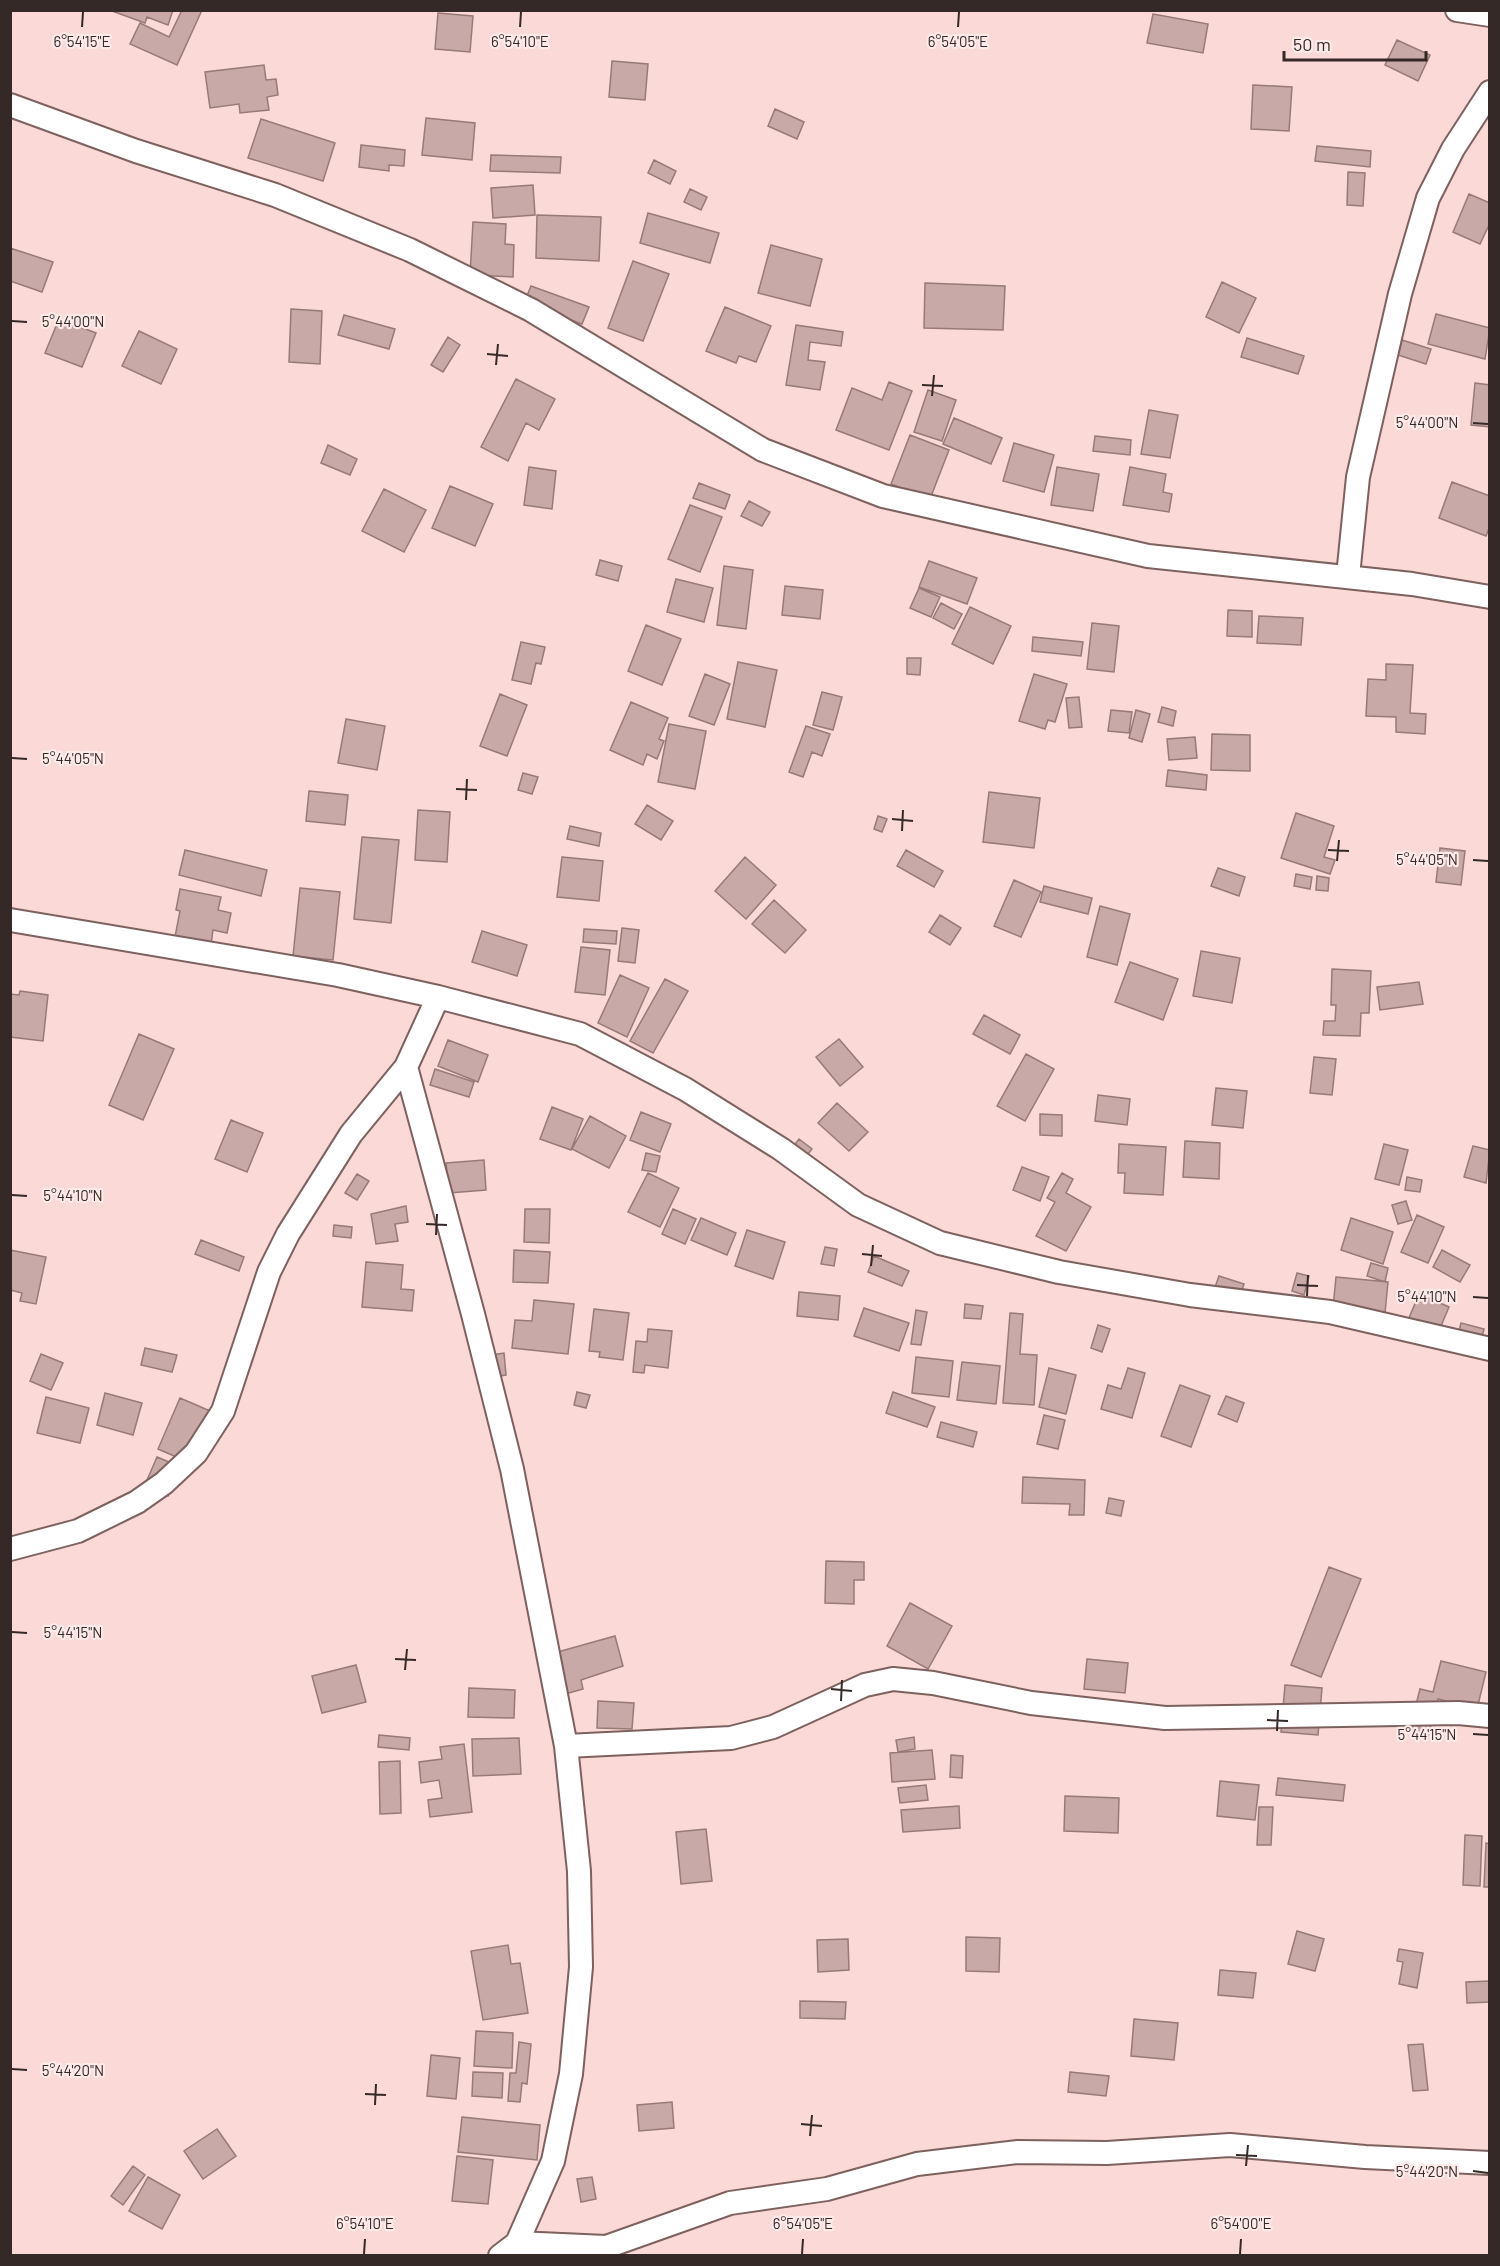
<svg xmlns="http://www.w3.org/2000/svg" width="1500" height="2266" viewBox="0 0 1500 2266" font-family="Barlow,sans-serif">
  <rect width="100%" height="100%" fill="#fad9d6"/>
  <path fill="#c9a9a7" stroke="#977a77" stroke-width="1.5" d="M173,10L168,25L147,17L145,23L112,11Z
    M182,10H202L177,65L130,44L140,23L169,37Z
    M438,13L473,16L470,52L435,49Z
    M1153,14L1208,24L1203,53L1147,43Z
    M1397,40L1430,55L1418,81L1385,65Z
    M612,61L648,64L645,100L609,97Z
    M264,65L266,80L276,79L278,95L267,97L269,110L240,113L239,104L210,108L205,72Z
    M1253,85L1292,87L1289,131L1251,129Z
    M775,109L804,122L797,139L768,126Z
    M426,118L475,123L472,160L422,155Z
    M261,119L335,143L323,181L248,158Z
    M361,145L405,150L404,166L389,165V171L359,167Z
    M1317,146L1371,151L1370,167L1315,161Z
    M491,155L561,157L560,173L490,171Z
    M654,160L676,171L670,184L648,173Z
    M1348,172L1365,173L1363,206L1347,205Z
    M533,185L535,215L493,218L491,188Z
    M690,189L707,197L701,210L684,202Z
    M1469,194L1490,203V223L1480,244L1453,232Z
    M648,213L719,233L710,263L640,243Z
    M537,215L601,217L599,261L536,258Z
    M473,222L506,224L505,244L514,245L513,277L470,275Z
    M771,245L822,259L810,306L758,293Z
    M10,248L53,262L42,292L10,281Z
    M633,261L669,274L643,341L608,328Z
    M1222,282L1256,298L1239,333L1206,317Z
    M925,283L1005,286L1003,330L924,328Z
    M531,286L589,307L582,324L524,303Z
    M725,307L771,326L756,362L739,356L736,363L706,351Z
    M291,309L322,311L320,364L289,362Z
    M1436,314L1490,328L1485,359L1428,344Z
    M344,315L395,329L389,349L338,335Z
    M59,319L96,333L82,367L45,353Z
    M796,325L843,332L841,346L810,342L808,360L825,362L820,390L786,385Z
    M139,331L177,349L161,384L122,366Z
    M448,337L460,345L443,372L431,365Z
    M1247,338L1304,356L1298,374L1241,357Z
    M1402,340L1431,349L1426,364L1398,355Z
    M516,379L555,399L539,430L526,423L508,461L481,447Z
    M889,382L912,391L889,450L836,430L852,388L882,400Z
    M1475,383L1490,385V427L1471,425Z
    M928,390L956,400L942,441L914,432Z
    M1149,410L1178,415L1170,458L1141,454Z
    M954,418L1002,438L991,464L943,444Z
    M910,435L949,450L930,499L891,484Z
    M1095,436L1131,440L1130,455L1093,451Z
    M1014,443L1054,455L1044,492L1003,481Z
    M328,445L357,459L350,475L321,463Z
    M529,467L556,471L552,509L524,505Z
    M1057,467L1099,474L1093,511L1051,505Z
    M1130,467L1166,474L1163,492L1172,494L1169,512L1123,505Z
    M1452,482L1490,496V526L1486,536L1439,518Z
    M699,483L730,495L725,509L693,498Z
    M450,486L493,504L475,546L432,528Z
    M384,489L426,510L404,552L362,531Z
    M749,501L770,512L762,526L741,516Z
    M690,505L722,517L700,572L668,559Z
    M600,560L622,566L618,581L596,575Z
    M929,561L977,578L967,604L919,587Z
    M724,566L753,570L746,629L717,625Z
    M676,579L713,588L704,622L667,612Z
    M785,586L823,590L820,619L782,615Z
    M919,588L940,597L931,617L910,608Z
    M941,603L962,614L954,629L933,618Z
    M970,607L1011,626L993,664L952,644Z
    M1228,610L1252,611V637L1227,636Z
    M1259,616L1303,618L1301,645L1257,643Z
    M1092,623L1119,626L1114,672L1087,669Z
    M646,625L681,639L662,685L628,671Z
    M1033,637L1083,642L1081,656L1032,651Z
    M521,642L545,647L541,664L536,663L531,684L512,680Z
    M907,658H921L920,675L907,674Z
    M738,662L777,670L765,727L727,719Z
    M1386,664L1413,665L1410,713L1426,714L1425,734L1396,732V717L1366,716L1368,679L1386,680Z
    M705,674L730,684L714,725L689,716Z
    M1034,674L1067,684L1055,722L1048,720L1045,729L1019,721Z
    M822,692L842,697L833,730L813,725Z
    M500,694L527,705L507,756L480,746Z
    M1079,697L1082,727L1069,728L1066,698Z
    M631,702L668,718L659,739L664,741L657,759L647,754L643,765L610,750Z
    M1162,707L1176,711L1173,726L1158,722Z
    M1111,710L1132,712L1129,733L1108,731Z
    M1136,710L1150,714L1142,742L1129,738Z
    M346,719L385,726L377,770L338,763Z
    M669,724L706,731L695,789L658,782Z
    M806,726L830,734L822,756L812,752L803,777L789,772Z
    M1212,734L1250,735V771L1211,770Z
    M1195,737L1197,758L1169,760L1167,739Z
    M1168,770L1207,775L1206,790L1166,786Z
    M523,773L538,777L532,794L518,790Z
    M309,791L348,795L345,825L306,821Z
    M989,792L1040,798L1034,848L983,842Z
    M647,805L673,821L661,840L635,824Z
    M418,810L450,812L447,862L415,860Z
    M1296,813L1334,826L1324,857L1335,860L1330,874L1281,858Z
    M878,816L887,819L882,832L874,829Z
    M570,826L601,833L599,846L567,839Z
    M362,837L399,840L391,923L354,919Z
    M1440,848L1465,851L1461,885L1436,882Z
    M185,850L267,870L261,896L179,875Z
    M906,850L943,871L934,887L897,866Z
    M562,857L603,861L599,901L557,897Z
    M745,857L776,885L746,919L715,891Z
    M1218,868L1245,877L1239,896L1211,886Z
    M1296,874L1312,877L1310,889L1294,886Z
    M1317,876L1329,878L1328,891L1316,890Z
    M1014,880L1041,892L1021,937L994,926Z
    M1044,886L1092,898L1088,914L1040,902Z
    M300,888L340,892L333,960L293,956Z
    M180,889L221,897L218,910L231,913L227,933L213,930L211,945L175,937L180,911L176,910Z
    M774,900L806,930L785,953L752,924Z
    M1100,906L1130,914L1117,965L1087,957Z
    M940,915L961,928L950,945L929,932Z
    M622,928L639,930L635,963L618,961Z
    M584,929L617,931L616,944L583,942Z
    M482,931L527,945L517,976L472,962Z
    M581,947L610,950L605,995L575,992Z
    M1201,951L1240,958L1232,1003L1193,996Z
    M1130,962L1178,979L1163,1020L1115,1002Z
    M1332,969L1371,971L1369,1013H1361L1360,1036L1323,1035L1324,1021H1335L1336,1005H1331Z
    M620,975L649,988L627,1037L598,1023Z
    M665,979L688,991L653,1053L630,1041Z
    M1419,982L1423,1004L1380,1010L1377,987Z
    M20,991L48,995L43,1041L10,1037V994L19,995Z
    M984,1015L1020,1035L1010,1054L973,1034Z
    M139,1034L174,1049L143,1120L109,1105Z
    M839,1039L863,1067L840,1086L816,1057Z
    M448,1040L488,1055L478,1082L438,1066Z
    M1026,1054L1054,1069L1025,1121L997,1106Z
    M1314,1057L1336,1059L1332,1095L1310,1093Z
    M435,1069L474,1082L469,1097L430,1085Z
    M1216,1088L1247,1091L1243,1128L1212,1125Z
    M1098,1095L1130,1099L1127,1125L1095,1121Z
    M837,1103L868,1132L849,1151L818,1123Z
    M552,1107L583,1119L571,1150L540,1139Z
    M641,1112L671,1124L660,1152L630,1140Z
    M1040,1114L1062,1115V1136L1040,1135Z
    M590,1116L626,1136L609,1168L572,1149Z
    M231,1120L263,1133L247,1172L215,1159Z
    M799,1139L812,1149L796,1170L783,1160Z
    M1185,1141L1220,1143L1219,1179L1183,1177Z
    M1119,1144L1166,1147L1163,1195L1124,1193L1125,1173H1118Z
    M1384,1144L1408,1150L1399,1185L1375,1179Z
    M1473,1146L1490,1150L1486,1183L1464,1177Z
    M646,1153L660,1156L656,1172L642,1170Z
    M484,1160L486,1190L449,1193L446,1163Z
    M1022,1167L1049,1177L1040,1201L1013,1190Z
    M648,1173L679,1188L660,1227L628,1212Z
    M1062,1173L1073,1179L1066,1193L1091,1207L1066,1251L1036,1236L1055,1202L1047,1198Z
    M357,1174L369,1181L357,1200L345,1193Z
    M1407,1177L1422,1180L1420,1192L1405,1190Z
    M1406,1201L1412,1220L1398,1224L1392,1205Z
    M406,1206L408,1222L395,1224L398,1241L376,1244L371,1214Z
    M525,1209H550L549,1243L524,1242Z
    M673,1209L696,1219L685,1244L662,1234Z
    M1417,1215L1444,1227L1428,1263L1401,1252Z
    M701,1218L736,1233L727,1255L691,1240Z
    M1351,1218L1393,1232L1383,1264L1341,1250Z
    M334,1225L352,1227L351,1238L333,1236Z
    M747,1230L785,1242L773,1279L735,1266Z
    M201,1240L244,1257L239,1271L195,1254Z
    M825,1247L837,1249L834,1266L821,1264Z
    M10,1250L46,1257L36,1304L20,1301L22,1293L10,1290Z
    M514,1250L550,1252L548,1283L513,1282Z
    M1442,1250L1470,1265L1460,1282L1433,1267Z
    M874,1256L909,1271L902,1286L868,1272Z
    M366,1262L403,1265L401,1289L414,1290L412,1311L362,1307Z
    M1371,1263L1388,1268L1385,1282L1367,1276Z
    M1297,1273L1309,1276L1304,1295L1292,1291Z
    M1219,1276L1244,1284L1239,1299L1214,1290Z
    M1336,1277L1388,1282L1385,1313L1333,1308Z
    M799,1292L840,1296L838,1320L797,1316Z
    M1419,1294L1449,1307L1436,1338L1406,1325Z
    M534,1300L574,1304L568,1354L512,1348L515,1320L532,1321Z
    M965,1304L983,1306L981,1319L964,1318Z
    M864,1308L909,1323L899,1351L854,1336Z
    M594,1309L629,1313L623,1360L599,1357L600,1352L589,1351Z
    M916,1310L927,1312L921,1345L911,1344Z
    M1010,1313L1023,1314L1020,1354L1037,1355L1034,1405L1003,1403Z
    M1461,1323L1484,1329L1481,1341L1458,1335Z
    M1098,1325L1110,1329L1102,1352L1091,1348Z
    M648,1329L672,1331L668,1368L645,1365L644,1373L633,1372L636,1341L647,1342Z
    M145,1348L177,1355L172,1372L141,1365Z
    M504,1353L506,1375L493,1377L491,1355Z
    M41,1354L63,1363L51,1390L30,1381Z
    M916,1357L953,1361L949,1397L912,1393Z
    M962,1362L1000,1366L996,1404L957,1400Z
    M1049,1368L1076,1375L1066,1414L1039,1407Z
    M1128,1368L1145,1373L1132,1418L1101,1409L1108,1385L1121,1389Z
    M1180,1385L1210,1396L1191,1447L1161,1436Z
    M577,1392L590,1395L586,1408L574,1405Z
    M893,1392L935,1407L927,1427L886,1413Z
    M105,1393L142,1403L133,1435L97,1425Z
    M1226,1396L1244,1403L1237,1422L1218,1414Z
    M46,1397L89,1408L80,1443L37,1433Z
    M180,1398L210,1411L188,1462L158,1449Z
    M1044,1415L1065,1420L1058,1449L1037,1444Z
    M941,1422L977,1432L973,1447L937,1437Z
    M157,1457L181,1467L168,1496L144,1487Z
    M1023,1477L1085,1480L1084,1515H1069L1070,1504L1022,1503Z
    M1109,1498L1124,1501L1121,1516L1106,1513Z
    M826,1561L864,1562V1580H854V1604L825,1603Z
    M1329,1567L1361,1579L1321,1677L1291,1665Z
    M910,1603L952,1626L928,1669L887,1646Z
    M615,1636L623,1666L581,1680L583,1689L565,1694L554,1653Z
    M1087,1659L1128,1663L1125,1693L1084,1689Z
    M1441,1661L1486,1672L1477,1709L1438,1699L1428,1737L1409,1732L1420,1689L1433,1692Z
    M356,1665L366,1702L322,1713L312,1676Z
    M1285,1685L1322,1688L1318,1735L1281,1732Z
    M469,1688L515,1690L514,1718L468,1717Z
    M598,1701L634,1703L632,1729L597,1728Z
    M379,1735L410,1738L409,1750L378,1747Z
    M914,1737L915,1749L898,1752L896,1740Z
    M519,1738L521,1774L473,1776L472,1739Z
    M464,1744L472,1812L430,1817L428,1800L442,1798L439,1780L421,1783L419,1762L442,1759L440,1747Z
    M932,1750L935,1779L892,1782L890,1753Z
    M951,1755L963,1756L962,1778L950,1777Z
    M400,1761L401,1813L380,1814L379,1762Z
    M1278,1778L1345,1785L1343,1801L1276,1795Z
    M1220,1781L1259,1785L1255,1820L1217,1816Z
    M926,1785L928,1800L900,1803L898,1788Z
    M1065,1796L1119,1798L1118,1833L1064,1831Z
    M959,1806L960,1828L903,1832L901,1810Z
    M1259,1807H1273L1271,1845H1257Z
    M706,1829L712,1881L681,1884L676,1832Z
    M1465,1835L1482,1836L1480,1886L1463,1885Z
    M1486,1843L1490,1844V1887H1484Z
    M1297,1931L1324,1939L1315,1971L1288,1964Z
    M966,1937L1000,1938L999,1972L966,1971Z
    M848,1939L849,1970L818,1972L817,1940Z
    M508,1945L511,1964L520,1963L528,2013L483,2020L471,1951Z
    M1399,1949L1423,1953L1417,1988L1399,1984L1403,1962L1397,1961Z
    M1220,1970L1256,1973L1253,1998L1218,1995Z
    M1490,1981V2002L1467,2003L1466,1982Z
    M800,2001L846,2002L845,2019L800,2018Z
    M1134,2019L1178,2023L1174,2060L1131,2056Z
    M476,2031L513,2033L512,2068L474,2066Z
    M519,2042L531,2044L527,2084L522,2083L520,2102L508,2101L510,2073H516Z
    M1423,2044L1428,2090L1413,2091L1408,2045Z
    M431,2055L460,2058L456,2099L427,2096Z
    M473,2072L503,2073L502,2098L472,2096Z
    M1070,2072L1109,2076L1106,2096L1068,2092Z
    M672,2102L674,2128L639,2131L637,2105Z
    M462,2117L540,2125L537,2160L458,2152Z
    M217,2129L236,2156L203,2179L184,2151Z
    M457,2156L493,2160L488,2204L452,2201Z
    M133,2166L145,2175L123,2205L111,2196Z
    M148,2177L180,2195L162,2229L129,2211Z
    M592,2177L596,2199L581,2202L577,2179Z"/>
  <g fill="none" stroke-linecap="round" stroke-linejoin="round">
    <defs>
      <path id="minor" d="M1457,10L1490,15
        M10,105L136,151L275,195L410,250L531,310L763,450L883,496L1148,556L1412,584L1490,597
        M1348,576L1358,477L1400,294L1428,198L1453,149L1490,92
        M10,920L338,975L438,997L580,1034L685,1089L781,1149L858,1205L940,1243L1059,1272L1190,1295L1330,1312L1490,1349
        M406,1067L473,1314L512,1469L566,1746L579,1871L581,1967L571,2074L553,2161L517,2243L519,2256
        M10,1549L78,1531L137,1502L164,1483L196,1453L223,1411L269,1272L288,1234L351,1134L406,1067L438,997
        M566,1746L731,1738L773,1727L865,1685L893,1679L933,1683L1031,1703L1165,1718L1458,1713L1490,1716
        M500,2256L517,2243L606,2247L730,2203L827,2189L917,2164L1018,2152L1107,2153L1230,2145L1365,2157L1490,2163"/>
    </defs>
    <use href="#minor" stroke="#7d615f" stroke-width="26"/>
    <use href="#minor" stroke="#fff" stroke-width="22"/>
  </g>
  <path fill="none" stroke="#352928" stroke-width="2" d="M82,27L83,12M520,27L521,12M958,27L959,12M12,321L27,322M487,354L508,356M496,365L498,344M922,385L943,386M932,396L934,375M1473,423L1488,424M12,758L27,759M456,789L477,790M466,800L467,779M892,819L913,821M902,831L903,810M1328,850L1349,851M1473,860L1488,861M1337,861L1339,840M12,1195L27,1196M426,1224L447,1225M436,1235L437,1214M862,1254L882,1256M871,1266L873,1245M1297,1285L1318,1286M1307,1296L1308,1275M1473,1297L1488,1298M12,1632L27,1633M395,1659L416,1660M405,1670L407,1649M831,1689L852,1691M841,1701L842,1680M1267,1720L1288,1721M1277,1731L1278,1710M1473,1734L1488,1735M12,2069L27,2070M365,2094L386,2095M375,2105L376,2084M801,2124L822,2126M810,2136L812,2115M1236,2155L1257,2156M1246,2166L1248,2145M1473,2171L1488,2173M364,2254L365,2239M802,2254L803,2239M1240,2254L1241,2239"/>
  <g font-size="15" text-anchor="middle" fill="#352928" stroke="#feeae8" stroke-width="4.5" stroke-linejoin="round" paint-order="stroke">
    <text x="82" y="47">6°54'15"E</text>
    <text x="520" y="47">6°54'10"E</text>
    <text x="958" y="47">6°54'05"E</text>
    <text x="73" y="327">5°44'00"N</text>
    <text x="1427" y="428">5°44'00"N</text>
    <text x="73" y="764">5°44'05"N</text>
    <text x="1427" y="865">5°44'05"N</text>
    <text x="73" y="1201">5°44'10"N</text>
    <text x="1427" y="1302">5°44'10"N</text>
    <text x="73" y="1638">5°44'15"N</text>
    <text x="1427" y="1740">5°44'15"N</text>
    <text x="73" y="2076">5°44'20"N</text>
    <text x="1427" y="2177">5°44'20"N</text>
    <text x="365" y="2229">6°54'10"E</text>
    <text x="803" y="2229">6°54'05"E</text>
    <text x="1241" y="2229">6°54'00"E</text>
  </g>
  <rect width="1500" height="2266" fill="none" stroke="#352928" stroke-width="24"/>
  <path d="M1284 51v9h142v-9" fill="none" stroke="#352928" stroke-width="3"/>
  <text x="1293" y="51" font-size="18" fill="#352928" stroke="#feeae8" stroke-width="4.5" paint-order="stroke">50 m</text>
</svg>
